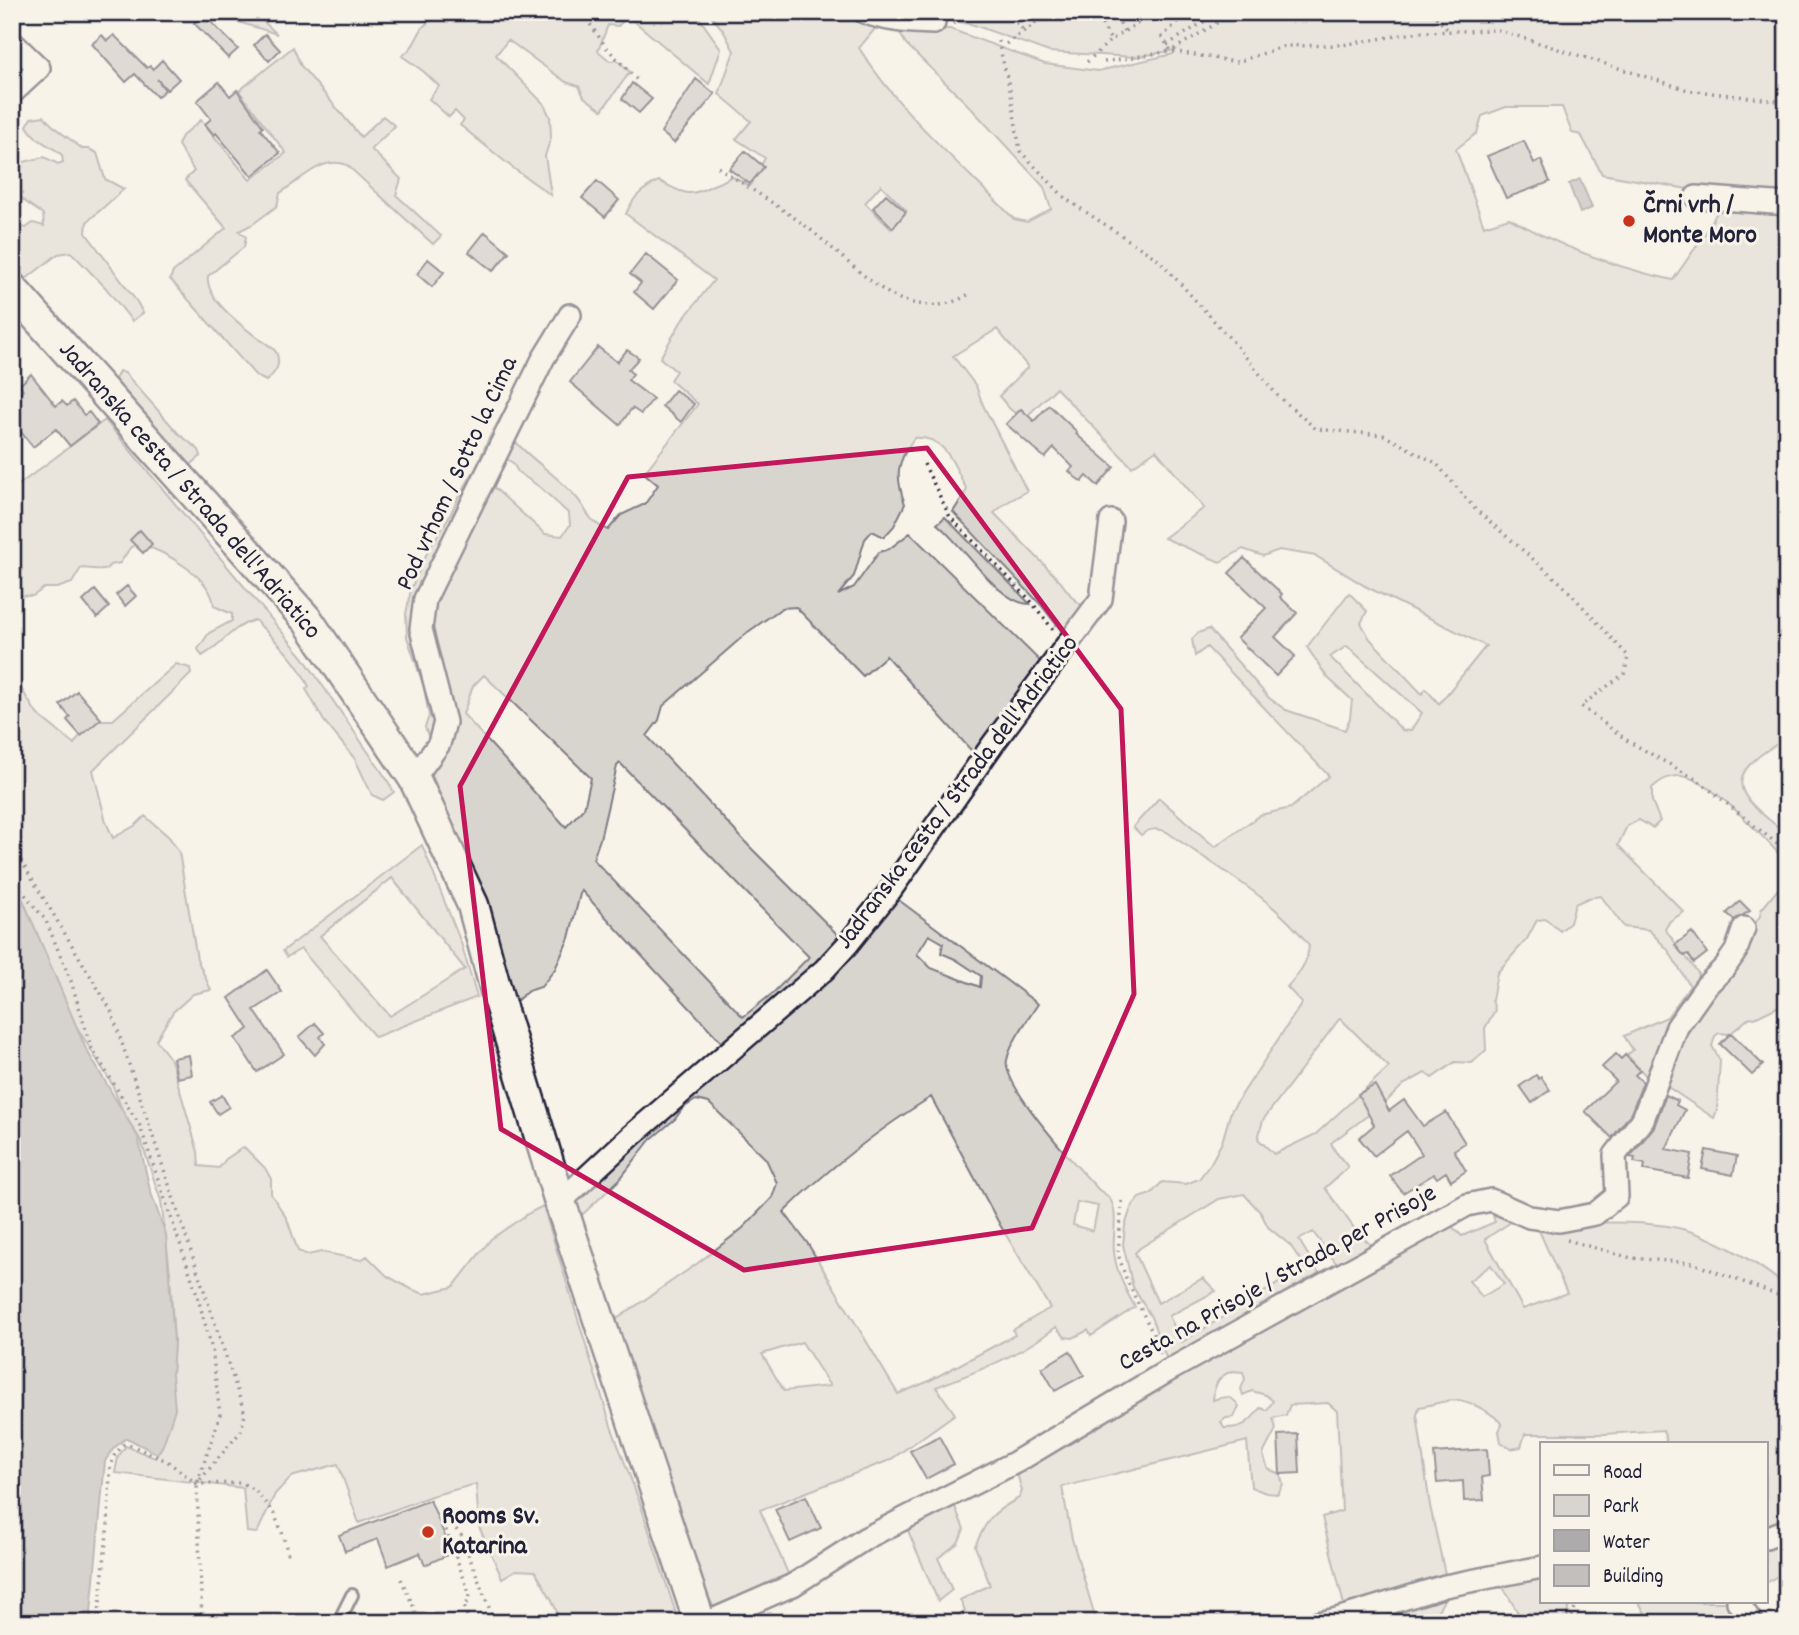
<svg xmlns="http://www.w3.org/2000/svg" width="1799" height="1635" viewBox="0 0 1799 1635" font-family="Dekko,sans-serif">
  <rect width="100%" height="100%" fill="#f7f3e8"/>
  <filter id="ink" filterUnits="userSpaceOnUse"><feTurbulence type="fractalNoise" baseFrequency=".0143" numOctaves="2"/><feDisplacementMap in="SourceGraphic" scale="14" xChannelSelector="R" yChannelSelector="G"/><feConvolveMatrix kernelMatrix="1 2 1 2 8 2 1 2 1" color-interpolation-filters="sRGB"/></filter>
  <g filter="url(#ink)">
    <path fill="#d8d5cf" stroke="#7d7c85" stroke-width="2" fill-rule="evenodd" d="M222,12H253L277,34L229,19Z
      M445,12H695L721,49L709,84L628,16L618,26L608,25L598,51L610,61L617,60L630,72L602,110L584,97L579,86L566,82L508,40L496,55L544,104L550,117L551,137L545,156L551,195L513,168L460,125L464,120L455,111L449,117L429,99L439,86L423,71L402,56C417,46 417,32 426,24C432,19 440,18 445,12Z
      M708,12H843L879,24L859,48C900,113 960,164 1014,219L1027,222L1051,209L1044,187L970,107L906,44L897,28L950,29L1045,64L1098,71L1173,54L1176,50L1135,57L1049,52L974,25L941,18L883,12H1787V196L1711,193L1602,174L1581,135L1572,133L1562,107H1506L1482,116L1477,133L1456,149L1484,226L1509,218C1560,246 1616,268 1673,280L1705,234L1721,205L1787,212V746L1777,744C1715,781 1744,800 1787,834V862C1765,840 1711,778 1681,776C1669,775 1661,780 1652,788V801L1660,821L1653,828L1639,820L1627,826L1618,845L1684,912L1670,921L1665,929L1698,973L1696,986L1649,1079L1627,1055L1633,1050L1624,1036L1667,1017L1690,986L1668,950L1649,930L1624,927L1601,896L1588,898L1575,904L1570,923L1560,931L1546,919L1537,920L1527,939L1497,973L1492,1000L1495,1010L1485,1028L1486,1050L1472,1063L1455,1062L1432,1078L1425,1073L1403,1085L1387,1101L1331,1143L1335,1151L1348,1167L1325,1188L1357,1232L1374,1248L1339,1267L1313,1232L1299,1240L1322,1278L1167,1360L1151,1317L1133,1287L1123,1245L1125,1226L1131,1208L1139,1198L1151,1194L1162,1182L1186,1184L1199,1179L1211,1163L1222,1142L1231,1111L1302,1003L1287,987C1299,974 1308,963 1309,945C1272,896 1215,867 1167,832C1157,828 1150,828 1141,835L1133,827L1159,798L1215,847L1260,815L1291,808L1329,776L1207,647L1195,656L1192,639L1198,633L1209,629L1269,698L1286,710L1345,730L1350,718L1352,700L1327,677L1307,647L1349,593L1367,611L1361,623L1370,639L1422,694L1426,689L1439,704L1486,646L1365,586L1316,556L1279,550L1263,556L1243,549L1220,562L1164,538L1204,508L1156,450L1132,467L1056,388L1023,420L1009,408L999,396L1028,367L997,329L953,356L976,386L983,405L1027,491L1006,503L994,513L1059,580L1073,598L1085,608L1069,631L1062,632L1041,605L953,512L967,490C954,467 947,435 914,438C896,463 895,476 905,504L894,526L884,537L872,531L865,539L854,576L838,595L854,587L879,552L889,549L910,533L1046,667L978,758L886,656L863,676L796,607L782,608L748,632L663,706L659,720L647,736L749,846L844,941L725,1046L581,890L569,938L555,969L541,987L528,991L515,1002L474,876L432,775L440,752L427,630L432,597L489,483L545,534L562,536L570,525L569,514L541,488L518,472L513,463L501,456L514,440C532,461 557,475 575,496C589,511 586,521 608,530L621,515L645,504L658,485L644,473L698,404L670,380L676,371L660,358L681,322L714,280L626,214C633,197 642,189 659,181C682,192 687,199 711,186C719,182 725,182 731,176L750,186L765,158L736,139L751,121L719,94L734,51L723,30ZM881,185L906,210L891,229L865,203ZM1347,646L1422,713L1411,730L1403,731L1330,657ZM484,675L591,778L584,808L566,827L463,714L473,686ZM620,763L809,957L773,993L743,1017L593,859L600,839L617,766ZM1340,1018L1389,1067L1316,1134L1274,1154L1258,1139L1263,1120ZM1244,1194L1261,1213L1268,1227L1290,1245L1305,1267L1182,1342L1169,1316L1216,1291L1203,1278L1158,1303L1135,1253L1140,1248L1219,1199Z
      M293,47L301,66L361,137L383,116L395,126L371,149L401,179L396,195L441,236L433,244L347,165C322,155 300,181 280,193L277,206L253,224L239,231L246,237L244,247L208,276C205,299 242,326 259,339C264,342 273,347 276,352C282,365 275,373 266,381L256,376L170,279L173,272L226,228L185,180L194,171L178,145L182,136L201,120L250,180L286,153L239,91Z
      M44,116C56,132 68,136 82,149H89L97,153L105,179L124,189L87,222L86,233L137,302L143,313L132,321L105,287L71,252L58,254L26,279L16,268L19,258L12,247L14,224L26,228L33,223L44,226L43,214C13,195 12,191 12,156L24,162L44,157L58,164L63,162L62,155C48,143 37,143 27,126L31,118Z
      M119,371L125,373L178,433L199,450L201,456L186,469L113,384Z
      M508,404L515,408L426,582L438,718L433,738L429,739L425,727L429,716L424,687L407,637L406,614L411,589L427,553L451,513L459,496L476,468L488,440Z
      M105,420L303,657L386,778L394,792L383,800L372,795L355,759L324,721L306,689L309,687C298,660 274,640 255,620C232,626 222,645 202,656L198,649L209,633L232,621V614L214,606C212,576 163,551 138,543L130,548L120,563L110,565L105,570L81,568L72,583L57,588H44L33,596L12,595V490Z
      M945,517L1030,604C998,604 963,544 937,524Z
      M176,664L190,668L191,674L93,770L106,822L113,838L136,825L145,816L169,837L179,852L197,959L211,990L193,994L173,1012L156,1040L171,1060L198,1152L199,1166L219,1168L226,1159L244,1147L265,1168L271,1179V1194L287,1219L298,1251L308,1255L321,1252L361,1260L367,1256L387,1276L411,1289L424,1294L453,1287L491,1239L529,1213L543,1206L611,1426L641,1506L679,1623H557L560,1620L552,1600L535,1571L516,1570L502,1578L479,1527L476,1484L431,1496L359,1523L338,1464L291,1477L275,1494L257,1533L247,1532L243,1488L115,1473L118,1457L126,1446L155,1458L163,1445L172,1375L174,1342L170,1272L161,1201L141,1141L123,1112L112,1084L70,1016L23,900L12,892V674L37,714L74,744L91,720H113Z
      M422,845L461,943L477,997L375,1037L301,949L287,957L283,951ZM392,878L465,969L390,1016L320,936Z
      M1787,878V1016L1777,1007L1755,1018L1750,1017L1730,1034L1719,1033L1715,1036L1712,1046L1720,1061L1717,1110L1714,1118L1662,1083L1667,1063L1760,916L1761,910Z
      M896,898L1038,1004C1028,1020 1011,1041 1007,1060C1001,1085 1079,1169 1098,1189C1101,1192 1108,1195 1110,1199C1119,1213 1112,1237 1114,1252C1116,1272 1125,1290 1135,1307L1091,1336L1088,1330L1073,1338L1065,1337L1056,1327C1021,1355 978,1371 936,1387L955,1414L890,1460L760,1510L790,1578L715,1611L702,1582L614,1321L698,1263L743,1228L772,1198L777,1183L766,1159L709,1103L696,1100L683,1108L675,1119L650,1140L620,1179L581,1216L575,1198ZM929,935L943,943L941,953L955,959L981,976L980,987L931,968L917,954ZM931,1097L1000,1225L1050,1308L1013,1330L1015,1335L927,1382L898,1394L808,1244L784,1212C829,1168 878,1130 931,1097ZM1077,1202L1098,1206L1093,1231L1073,1225ZM802,1342L830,1386L784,1391L762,1354Z
      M1491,1209L1517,1218L1485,1239L1523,1309L1567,1293L1537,1226C1580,1223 1624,1220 1667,1226C1706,1231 1757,1262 1787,1287V1524L1766,1530V1444H1667L1663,1430L1604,1434H1525L1521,1447L1511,1449L1501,1442L1499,1431L1502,1425C1497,1415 1470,1401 1458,1400C1446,1400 1431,1405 1419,1407L1417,1415L1430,1506L1445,1574L1344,1605L1322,1517L1342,1511L1337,1411L1328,1403L1290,1405L1286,1415L1273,1418L1276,1429L1263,1454L1268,1469L1280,1474L1283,1484L1278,1494L1266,1493L1251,1487L1247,1441L1062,1487L1072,1539L1097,1623H947L946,1620L965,1611L960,1600L990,1585L975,1546C988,1518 991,1513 1019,1498L1022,1491L1016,1470L1445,1220L1462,1236L1495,1222ZM1491,1265L1504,1284L1482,1297L1469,1281ZM1233,1371L1243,1372L1245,1379L1241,1389L1243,1395L1252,1391L1266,1395L1273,1401L1267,1410L1260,1408C1250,1422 1242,1429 1224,1428L1221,1422L1226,1418L1234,1417L1239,1406C1231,1395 1225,1396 1213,1400C1214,1385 1218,1375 1233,1371Z
      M953,1502L964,1529L958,1543L938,1558L952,1590L938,1601L906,1526Z
      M1787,1539V1570L1766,1583V1546Z
      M1542,1574V1602H1570L1567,1614L1570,1623H1524L1500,1582Z
      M1448,1594L1435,1615L1438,1623H1351Z
      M1639,1602H1733L1747,1623H1695L1690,1616L1668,1623H1650Z"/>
    <path fill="#aeabad" stroke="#76747f" stroke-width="2" d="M1580,179L1592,208L1580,213L1569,184Z
      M12,892L23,900L86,1049L138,1137L150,1190L166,1235L174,1342L172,1375L175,1409L163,1445L157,1454L129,1439H125L114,1448L105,1461L90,1623H12Z"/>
    <path fill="#c2bfbd" stroke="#22223b" stroke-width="2" d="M203,14L238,49L228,58L194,23Z
      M265,34L280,50L269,61L254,45Z
      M102,35L107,41L114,35L147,68L150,66L153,69L162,60L179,79L167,90L157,79L165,90L157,97L135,74L126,82L92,44Z
      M696,79L715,94L674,143L661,132Z
      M219,82L230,96L237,90L263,127L260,129L280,153L252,176L216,133L214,135L205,124L211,119L197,101Z
      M632,83L652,99L639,113L622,99Z
      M1524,141L1534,163L1541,160L1550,182L1506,198L1487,156Z
      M745,151L764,167L750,184L729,169Z
      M597,181L619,200L605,217L582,198Z
      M886,194L906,212L893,228L873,208Z
      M485,232L509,252L493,271L469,252Z
      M646,254L678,280L654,309L634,292L641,283L630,274Z
      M428,259L444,272L432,287L417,274Z
      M598,347L617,362L627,350L639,358L628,370L633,374L628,380L653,399L641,414L632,408L620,425L570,382Z
      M31,374L56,406L62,401L67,406L73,401L84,415L89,412L98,424L70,446L56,429L33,447L12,421V400L23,390L20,385Z
      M675,390L694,404L681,422L662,406Z
      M1049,405L1077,432L1076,434L1114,467L1098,486L1087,476L1082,482L1075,477L1069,471L1073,467L1054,448L1045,458L1006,424L1021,409L1034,421Z
      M140,530L152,544L143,553L130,540Z
      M1244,558L1282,594L1280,597L1297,613L1275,637L1295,656L1276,676L1237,638L1266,608L1229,573Z
      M127,586L136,596L125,606L116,595Z
      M95,590L109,607L97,618L83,601Z
      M77,691L101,719L81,736L67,720L70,717L60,705Z
      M1740,901L1750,911L1734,920L1727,913Z
      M1692,932L1707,953L1694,963L1688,954L1684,956L1675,945Z
      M267,970L282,992L254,1010L284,1054L257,1072L235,1038L249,1029L229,998Z
      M315,1023L324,1033L320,1037L325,1044L315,1055L299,1037Z
      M1731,1033L1763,1065L1752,1075L1720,1044Z
      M1616,1054L1621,1059L1625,1055L1640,1070L1635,1075L1643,1082L1631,1113L1612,1138L1585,1111L1616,1081L1602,1067Z
      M189,1055L192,1075L177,1078L173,1058Z
      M1536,1075L1539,1079L1541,1077L1550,1090L1532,1103L1520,1086Z
      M1375,1085L1389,1111L1404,1100L1423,1126L1446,1112L1465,1143L1454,1150L1466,1171L1451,1181L1446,1172L1437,1178L1434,1174L1403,1193L1390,1176L1422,1154L1407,1131L1374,1156L1359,1138L1374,1125L1358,1094Z
      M222,1095L229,1107L218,1114L210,1102Z
      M1666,1095L1678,1101L1676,1105L1685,1110L1666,1149L1692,1154L1688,1178L1644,1170L1645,1164L1634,1162L1635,1158L1630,1157L1654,1127Z
      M1706,1150L1737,1156L1733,1175L1702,1169Z
      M1070,1351L1084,1375L1055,1391L1042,1368Z
      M1298,1434L1300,1473L1280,1474L1278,1435Z
      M939,1436L954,1464L926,1479L910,1451Z
      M1487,1449L1489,1476L1482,1477L1484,1500L1464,1501L1463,1481L1437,1483L1434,1453Z
      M806,1496L821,1528L790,1542L775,1509Z
      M430,1500L452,1553L425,1565L420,1553L388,1566L378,1539L345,1551L339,1535Z"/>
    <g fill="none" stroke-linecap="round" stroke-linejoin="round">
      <defs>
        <path id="service" d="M338,1623L352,1595"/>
        <path id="minor" d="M864,12C886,21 910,22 934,23
          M12,42L39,68L12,93
          M1696,197L1787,204
          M414,778L439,744L445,722L421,629L425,599L543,359L570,315
          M560,1202L631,1136L824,970L847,945L890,891L993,744L1101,599L1111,521
          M1766,1538L1787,1530
          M1738,1602L1752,1623
          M706,1623L793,1585L866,1538L1016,1462L1166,1372L1467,1205L1491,1200L1529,1217L1559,1221L1595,1214L1617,1196L1615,1155L1643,1119L1677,1027L1706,986L1725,967L1736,951L1744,928
          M1318,1623L1337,1619L1445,1586L1542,1567"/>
        <path id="secondary" d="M12,289L308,621L414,778L473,905L498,998L560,1202L700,1623"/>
      </defs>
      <use href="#service" stroke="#22223b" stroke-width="16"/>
      <use href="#minor" stroke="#22223b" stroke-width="26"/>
      <use href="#secondary" stroke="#22223b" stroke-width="35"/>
      <path stroke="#22223b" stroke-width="3.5" stroke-dasharray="2 5" stroke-linecap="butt" d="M585,12V17L606,47L638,81
        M1007,12L1024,31
        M1028,12L1027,13L1035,23
        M1095,12L1111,40
        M1188,12L1162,37L1171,51L1235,12
        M1431,12L1449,31
        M953,24L967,12
        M1124,31L1116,17L1125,12
        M998,41L1011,94L1020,151L1066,199L1159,260L1234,343L1277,395L1316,429L1383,435L1436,463L1475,509L1562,584L1628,656L1625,673L1581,706L1628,741L1699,781L1787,852
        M1006,44L1051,12
        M1167,45L1219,12
        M1087,62L1111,40L1155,12
        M1104,62L1171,51L1237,62L1285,46L1342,45L1420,32L1498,30L1688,90L1787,102
        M718,167C746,186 775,204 803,224C829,243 877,293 905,301C931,308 948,307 971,293
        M924,464L950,517L1030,600L1054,631
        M12,850L20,859L111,1010L245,1414L241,1431L200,1480
        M12,878L46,921L71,981L91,1047L140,1126L196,1291L212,1349L220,1415L197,1484L202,1623
        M1122,1201L1118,1254L1127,1281L1158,1344L1160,1354
        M1567,1240L1631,1258L1692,1263L1783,1297
        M401,1579L421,1623
        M98,1623L108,1523L110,1470L114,1456L123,1445L128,1444L167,1461L197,1484L242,1483L256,1491L274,1514L282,1532L288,1555
        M458,1623L468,1619L464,1606L468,1602L470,1595L441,1517L450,1522L461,1535L495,1623
        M1573,1623L1571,1619L1577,1602"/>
      <use href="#service" stroke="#f7f3e8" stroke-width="10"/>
      <use href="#minor" stroke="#f7f3e8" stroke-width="21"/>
      <use href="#secondary" stroke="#f7f3e8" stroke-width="30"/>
    </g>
  </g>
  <path d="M0 0H1799V1635H0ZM927,448L1121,709L1134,994L1032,1228L744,1270L501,1129L460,786L628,477Z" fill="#f7f3e8" fill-opacity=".55" fill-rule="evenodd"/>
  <path fill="none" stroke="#c2185b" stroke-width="5" stroke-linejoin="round" d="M927,448L1121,709L1134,994L1032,1228L744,1270L501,1129L460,786L628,477Z"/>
  <g fill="#c8321e" stroke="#f7f3e8" stroke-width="2.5">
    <circle cx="1629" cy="221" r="7"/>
    <circle cx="428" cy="1532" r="7"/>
  </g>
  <g text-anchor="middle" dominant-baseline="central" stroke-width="6" stroke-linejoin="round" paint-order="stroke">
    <g font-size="26" font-weight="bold" fill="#22223b" stroke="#f7f3e8" text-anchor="start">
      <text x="1643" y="206">Črni vrh /<tspan x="1643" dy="30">Monte Moro</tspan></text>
      <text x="442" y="1517">Rooms Sv.<tspan x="442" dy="30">Katarina</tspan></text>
    </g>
    <g font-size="26" fill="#22223b" stroke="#f7f3e8">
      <text transform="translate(458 474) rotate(-65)">Pod vrhom / Sotto la Cima</text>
      <text transform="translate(189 491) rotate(49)">Jadranska cesta / Strada dell'Adriatico</text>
      <text transform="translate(958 793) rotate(-53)">Jadranska cesta / Strada dell'Adriatico</text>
      <text transform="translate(1278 1279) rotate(-29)">Cesta na Prisoje / Strada per Prisoje</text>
    </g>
  </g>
  <rect width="1799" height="1635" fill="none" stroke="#f7f3e8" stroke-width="42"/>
  <rect x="21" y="21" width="1757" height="1593" fill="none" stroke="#22223b" stroke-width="2.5" filter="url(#ink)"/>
  <rect x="1540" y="1442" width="228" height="161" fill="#f7f3e8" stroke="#a29fa3" stroke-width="2"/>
  <rect x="1554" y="1465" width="35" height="10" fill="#f7f3e8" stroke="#a29fa3" stroke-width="2"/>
  <text x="1603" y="1478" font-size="21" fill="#22223b">Road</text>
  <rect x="1554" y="1495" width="35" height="21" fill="#d8d5cf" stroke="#a29fa3" stroke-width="2"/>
  <text x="1603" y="1512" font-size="21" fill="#22223b">Park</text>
  <rect x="1554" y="1530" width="35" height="21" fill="#aeabad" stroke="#a29fa3" stroke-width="2"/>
  <text x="1603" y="1548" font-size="21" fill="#22223b">Water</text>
  <rect x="1554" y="1565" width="35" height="21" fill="#c2bfbd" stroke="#a29fa3" stroke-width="2"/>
  <text x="1603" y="1582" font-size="21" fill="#22223b">Building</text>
</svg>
